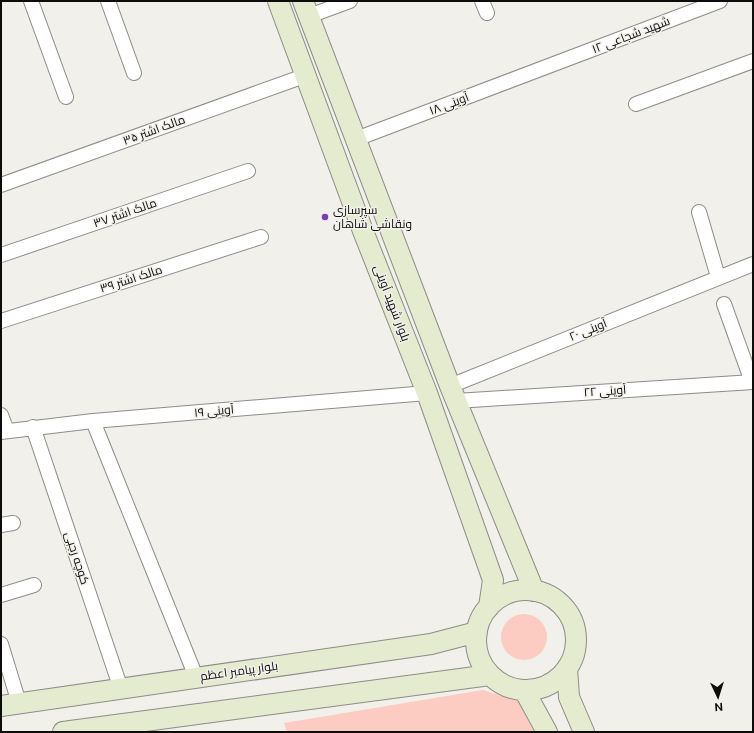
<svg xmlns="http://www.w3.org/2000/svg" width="754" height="733" viewBox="0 0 754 733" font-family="'Public Sans',Cairo,sans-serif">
  <rect width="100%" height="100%" fill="#f1f0eb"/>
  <path fill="#fccbc1" d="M501 637a23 23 0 1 1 46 0a23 23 0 1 1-46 0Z
    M483,690L518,701L534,732H287L284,723Z"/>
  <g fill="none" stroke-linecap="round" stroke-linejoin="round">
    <defs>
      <path id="street" d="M31,1L66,97
        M108,1L134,73
        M482,1L487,13
        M309,16L350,1
        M636,104L753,61
        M356,139L720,1
        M1,185L307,75
        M699,212L718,277
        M1,255L248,171
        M724,304L752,382
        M1,321L261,237
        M450,386L753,264
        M456,401L753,382
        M1,415L7,431
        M93,421L196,677
        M33,427L121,689
        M1,432L93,421L427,393
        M1,525L13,523
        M1,595L34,585
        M1,644L19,703"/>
      <path id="secondary" d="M278,1L363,231L427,393L493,580L489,607
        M303,1L450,386L534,591
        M476 640a50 50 0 1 1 100 0a50 50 0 1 1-100 0Z
        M567,668L569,697L584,732
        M524,690L547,732
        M1,706L431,644L477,632
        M63,732L490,675"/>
    </defs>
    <use href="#street" stroke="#8d8c88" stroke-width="16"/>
    <use href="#secondary" stroke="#8d8c88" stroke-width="22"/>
    <use href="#street" stroke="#fff" stroke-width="14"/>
    <use href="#secondary" stroke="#e4ebce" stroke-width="20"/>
  </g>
  <circle fill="#783eb4" stroke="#f1f0eb" stroke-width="1.5" cx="325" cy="217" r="4"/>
  <g text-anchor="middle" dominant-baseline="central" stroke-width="3" stroke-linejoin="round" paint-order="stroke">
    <g font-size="12" fill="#0d0c0b" stroke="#f1f0eb">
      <text transform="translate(631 35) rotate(-21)">شهید شجاعی ۱۲</text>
      <text transform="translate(449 104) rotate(-21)">۱۸ آوینی</text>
      <text transform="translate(154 130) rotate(-20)">مالک اشتر ۳۵</text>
      <text transform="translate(125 213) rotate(-19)">مالک اشتر ۳۷</text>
      <text transform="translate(131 279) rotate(-18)">مالک اشتر ۳۹</text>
      <text transform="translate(392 303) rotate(69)">بلوار شهید آوینی</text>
      <text transform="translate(588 330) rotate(-22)">آوینی ۲۰</text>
      <text transform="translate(605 391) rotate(-4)">آوینی ۲۲</text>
      <text transform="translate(214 411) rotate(-5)">آوینی ۱۹</text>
      <text transform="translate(77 558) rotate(72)">کوچه رجبی</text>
      <text transform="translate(239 671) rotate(-8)">بلوار پیامبر اعظم</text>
    </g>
    <g font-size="12" fill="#0d0c0b" stroke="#f1f0eb" text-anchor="start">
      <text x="333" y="210">سپرسازی<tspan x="333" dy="14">و‌نقاشی شاهان</tspan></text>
    </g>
  </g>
  <rect width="754" height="733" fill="none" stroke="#0d0c0b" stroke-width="4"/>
  <g transform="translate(718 697) rotate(176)" stroke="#f1f0eb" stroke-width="3" paint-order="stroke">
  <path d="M0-3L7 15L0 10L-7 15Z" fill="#0d0c0b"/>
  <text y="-6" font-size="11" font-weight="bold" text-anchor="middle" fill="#0d0c0b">N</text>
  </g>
</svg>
